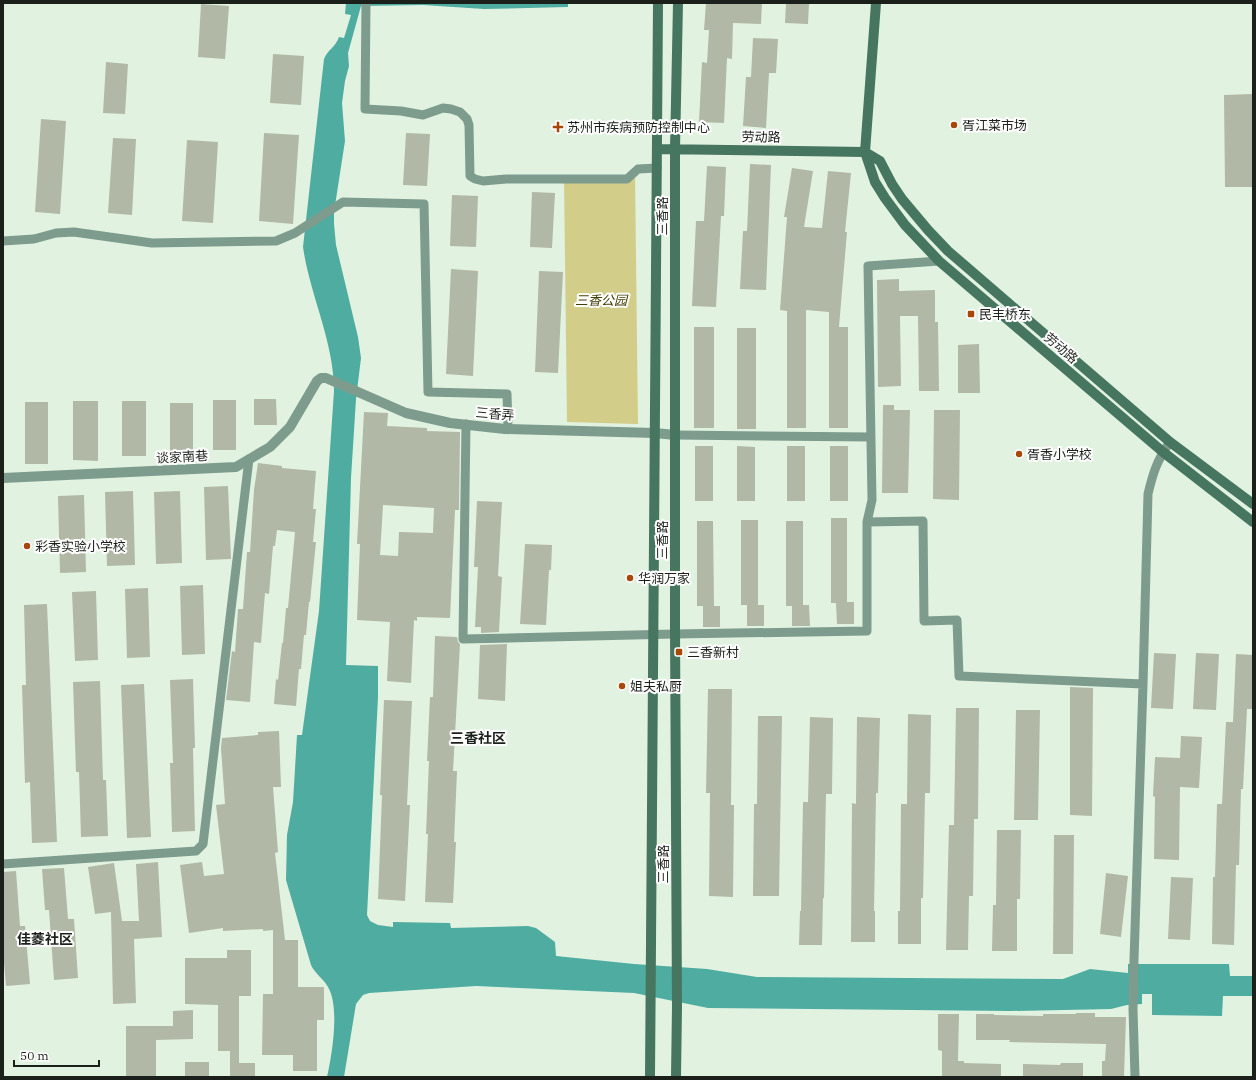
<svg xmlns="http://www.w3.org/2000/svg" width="1256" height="1080" viewBox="0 0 1256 1080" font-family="'IBM Plex Serif','Noto Sans SC',serif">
  <rect width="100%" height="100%" fill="#e2f2e1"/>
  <path fill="#d2cd88" d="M635,175L638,424L567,422L564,177Z"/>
  <path fill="#4eada0" d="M346,3H568V7L484,9L423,5L361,6L348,53L349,66L345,81L342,103L345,141L334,212V224L336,245L358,337L361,358L356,399L351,478L346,665L378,666V697L367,915L370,921L378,925L393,927V922L450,923L451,928L528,926L536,928L555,942L556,956L634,964L707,969L757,977L1063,979L1090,969L1128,973V964H1229L1230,976H1253V996H1223L1222,1016L1152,1015V994H1142V1004L1127,1005L1111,1009L1010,1011L708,1008L634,993L476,986L369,993L363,995L356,1004L344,1077H327C332,1055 340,1007 328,987C324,979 315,974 311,965L286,880L287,835L293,802L297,735H302L319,611L334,391C334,341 310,296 303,247L324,59C328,49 335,48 339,37L344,38L351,15L345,14Z"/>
  <path fill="#b1b8a5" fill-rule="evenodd" d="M706,3H762L761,24L733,23L732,59L727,58L724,123L699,122L702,62L707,63L709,30H704Z
    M786,3H809L808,24L785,23Z
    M201,4L229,6L225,59L198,57Z
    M753,38L778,39L776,73H769L766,128L743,126L746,77H751Z
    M273,54L304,56L301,105L270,103Z
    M106,62L128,64L125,114L103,113Z
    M1252,94L1253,187H1225L1224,95Z
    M41,119L66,121L60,214L35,212Z
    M264,133L299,135L293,224L259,221Z
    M406,133L430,134L427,186L403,185Z
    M113,138L136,139L132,215L108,213Z
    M187,140L218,142L213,223L182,221Z
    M750,164L771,165L766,290L740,289L743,231H747Z
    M707,166L726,167L724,216H721L716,307L692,306L696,221H704Z
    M792,168L813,171L804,227L822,228L828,171L851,173L845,232H847L839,327H848V428H829V312L806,310V428H787V311L780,310L787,217H784Z
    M532,192L555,193L552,248L530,247Z
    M452,195L478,196L476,247L450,246Z
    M451,269L478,271L473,376L446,374Z
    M539,271L563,272L558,373L535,372Z
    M899,279V291L935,290V322H938L939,391H919L918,316H900L901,386L878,387L877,280Z
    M694,327H714V428H694Z
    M737,328H756V429H737Z
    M979,344L980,393H958V345Z
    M254,399H276L277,425H254Z
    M213,400H236V450H213Z
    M73,401H98V461L73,460Z
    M122,401H146V456H122Z
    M25,402H48V464H25Z
    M170,403H193V456H170Z
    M883,405H894V410H910L908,493H882Z
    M934,410H960L959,500L933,499Z
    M364,412L388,413L387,426L427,428V431L460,432L459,510H455L450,618L417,617V621L414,620L411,683L387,681L390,622L357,620L360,544H357ZM383,505L434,508L433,533L399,532L398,556L380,555Z
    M695,446H713V501H695Z
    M737,446L755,447V501H737Z
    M787,446H805V501H787Z
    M830,446H848V501H830Z
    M258,463L282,466V468L316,471L313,509H316L313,542H316L310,602H309L306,635H304L301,669H299L296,706L274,704L276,679L278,680L282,643H283L286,608H288L295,532L277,530L275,546H273L269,594L265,593L261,643L254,642L250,702L226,700L232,651L235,652L238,609H243L247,552H250L254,490Z
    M228,486L231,559L206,560L204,487Z
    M133,491L135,565L107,566L105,492Z
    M180,491L182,563L156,564L154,492Z
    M84,495L86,572L60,573L58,496Z
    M477,501L502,502L498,576L502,577L499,632L481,633V627H475L478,567H474Z
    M831,518H847V602H854V624H837L836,603H831Z
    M741,520H758V605H764V626H747V605H741Z
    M697,521H713L714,606H720V627H703V606H697Z
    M786,521H803V605H809L810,626H792V606H786Z
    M525,544L552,545L551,570H549L546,625L520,624Z
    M203,585L205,654L182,655L180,586Z
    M148,588L150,657L127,658L125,589Z
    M96,591L98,660L75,661L72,592Z
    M47,604L57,842L32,843L30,782L25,783L22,685H26L24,605Z
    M435,636L457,637L458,642L460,644L453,771H457L454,842H456L453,903L425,902L428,834H426L429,761H427L430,697H433Z
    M507,644L505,701L478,699L480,645Z
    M1154,653L1176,654L1173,709L1151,708Z
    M1196,653L1219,654L1216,710L1193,709Z
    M1236,654L1253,655V709H1247L1243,789H1241L1239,865H1236L1234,945L1212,944L1213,877H1215L1217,804H1222L1226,722H1233Z
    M193,679L195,748H193L195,831L172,832L170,763H173L170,680Z
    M100,681L103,780H106L108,836L81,837L79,772H76L73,682Z
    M144,684L151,837L127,838L121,685Z
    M1070,687L1093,688L1092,816L1070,815Z
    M708,689H732L731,805H734L733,897L709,896L710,793H706Z
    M384,700L412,701L407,805H410L405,901L378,899L382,795H380Z
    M956,708H979L978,819H974L973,896H969L968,950H946L949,825H954Z
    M1016,710H1040L1038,820H1014Z
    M908,714L931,715L930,793H925L923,898H921V944H898V911H900L901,804H907Z
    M758,716H782L779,896H753L754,804H757Z
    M810,717L833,718L832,794H826L824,898H823L822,945H799L800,911H801L803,802H808Z
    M857,717L880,718L878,793H876L874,911H875V942H851L852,803L856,804Z
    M279,731L281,787H273L278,852L275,853L285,940H298V987H324V1020H317V1071H293V1055H262L263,994H273V930L263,931V929L223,931V928L189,933L180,865L202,862L204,876L224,874L216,805L225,804L221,748L222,738L258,735V732Z
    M1181,736L1202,737L1199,788L1180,787L1179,860L1154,859L1155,797L1153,796L1155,757L1180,758Z
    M997,830H1021L1020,899H1017V951H992L993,905H996Z
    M1054,835H1074L1073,954H1053Z
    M158,862L162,937L134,939L136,1003L113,1004L111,912L95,914L88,867L114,863L122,921H139L136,864Z
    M64,868L68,919H74L78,978L54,980L49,910H45L42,869Z
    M16,871L20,926H25L30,984L6,986L3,951V872Z
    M1106,873L1128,876L1121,937L1100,934Z
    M1171,877L1193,878L1190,940L1168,939Z
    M227,950H251V996H239V1063H255V1077H230V1051H218V1005L185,1004V958H227Z
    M193,1010V1039L156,1040V1077H126V1026H173V1011Z
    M1076,1013H1095V1017H1126L1124,1077H1102V1061H1105L1106,1044L1009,1042L1010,1040H976V1014H994V1015L1043,1016V1014H1076Z
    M938,1014H959L958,1061H964V1063L1001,1064V1077H942V1051L938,1050Z
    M185,1062H209V1077H185Z
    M1061,1063H1083V1077H1023V1064L1060,1065Z"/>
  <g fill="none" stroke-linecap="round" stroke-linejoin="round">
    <path stroke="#7d9c8d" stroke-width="9" d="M366,3L365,109L401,111L423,115L443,108L451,109L460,112L467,119L469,125L470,176L475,179L483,181L506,179H627L638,169L657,168
      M3,241L34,239L56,233L74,232L152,243L276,241L295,233L343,202L424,204L428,392L507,394L508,429
      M466,424L463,639L675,634L867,631V522L872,500L868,266L939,261
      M675,435L871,437
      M867,522L923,521L924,621L957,620L959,676L1143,684
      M3,864L196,851L203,844L249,459
      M1135,1077L1133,1009L1134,960L1143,684L1148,494C1153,473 1157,460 1170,442"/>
    <path stroke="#7d9c8d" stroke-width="10" d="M3,478L236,467L270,447L290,427L317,381L321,378H326L406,413L450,423L505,429L655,433L675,435"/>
    <path stroke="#467560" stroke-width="10" d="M876,3L865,152L875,182L885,198L905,225L939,261L1163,452L1253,522
      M657,149L865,152L880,161L892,184L902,199L928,230L948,251L1170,442L1253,504
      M650,1077L658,3
      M676,1077L677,1006L675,628V149L678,3"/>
  </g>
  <g fill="#a94709" stroke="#fff" stroke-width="1.5">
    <circle cx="954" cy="125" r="4"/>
    <path d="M556 121h4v4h4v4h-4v4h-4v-4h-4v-4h4z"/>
    <rect x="967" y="310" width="8" height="8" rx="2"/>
    <circle cx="1019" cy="454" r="4"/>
    <circle cx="27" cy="546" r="4"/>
    <circle cx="630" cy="578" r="4"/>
    <rect x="675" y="648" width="8" height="8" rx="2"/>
    <circle cx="622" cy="686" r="4"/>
  </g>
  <g text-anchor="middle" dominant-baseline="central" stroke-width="4" stroke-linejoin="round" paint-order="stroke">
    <g font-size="13" fill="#1b201a" stroke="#fff" text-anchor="start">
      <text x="962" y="125">胥江菜市场</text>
      <text x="567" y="127">苏州市疾病预防控制中心</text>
      <text x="979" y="314">民丰桥东</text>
      <text x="1027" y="454">胥香小学校</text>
      <text x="35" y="546">彩香实验小学校</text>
      <text x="638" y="578">华润万家</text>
      <text x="687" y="652">三香新村</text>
      <text x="630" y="686">姐夫私厨</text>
    </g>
    <g font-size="13" fill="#1b201a" stroke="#fff">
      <text transform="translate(761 137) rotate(1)">劳动路</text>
      <text transform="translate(662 216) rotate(-90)">三香路</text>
      <text transform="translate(1061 348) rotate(40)">劳动路</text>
      <text transform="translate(495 414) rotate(5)">三香弄</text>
      <text transform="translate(182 457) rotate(-3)">谈家南巷</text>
      <text transform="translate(662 540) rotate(-90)">三香路</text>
      <text transform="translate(663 864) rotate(-90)">三香路</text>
    </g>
    <g font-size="13" font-style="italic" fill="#443f05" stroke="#fff">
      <text x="601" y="300">三香公园</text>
    </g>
    <g font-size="14" font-weight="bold" fill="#1b201a" stroke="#fff">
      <text x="478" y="738">三香社区</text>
      <text x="45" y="939">佳菱社区</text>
    </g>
  </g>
  <rect width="1256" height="1080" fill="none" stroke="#1b201a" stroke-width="8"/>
  <path d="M14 1060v6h85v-6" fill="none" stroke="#1b201a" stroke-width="2"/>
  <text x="20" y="1060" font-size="12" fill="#1b201a" stroke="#ffffff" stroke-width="3" paint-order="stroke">50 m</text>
</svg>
